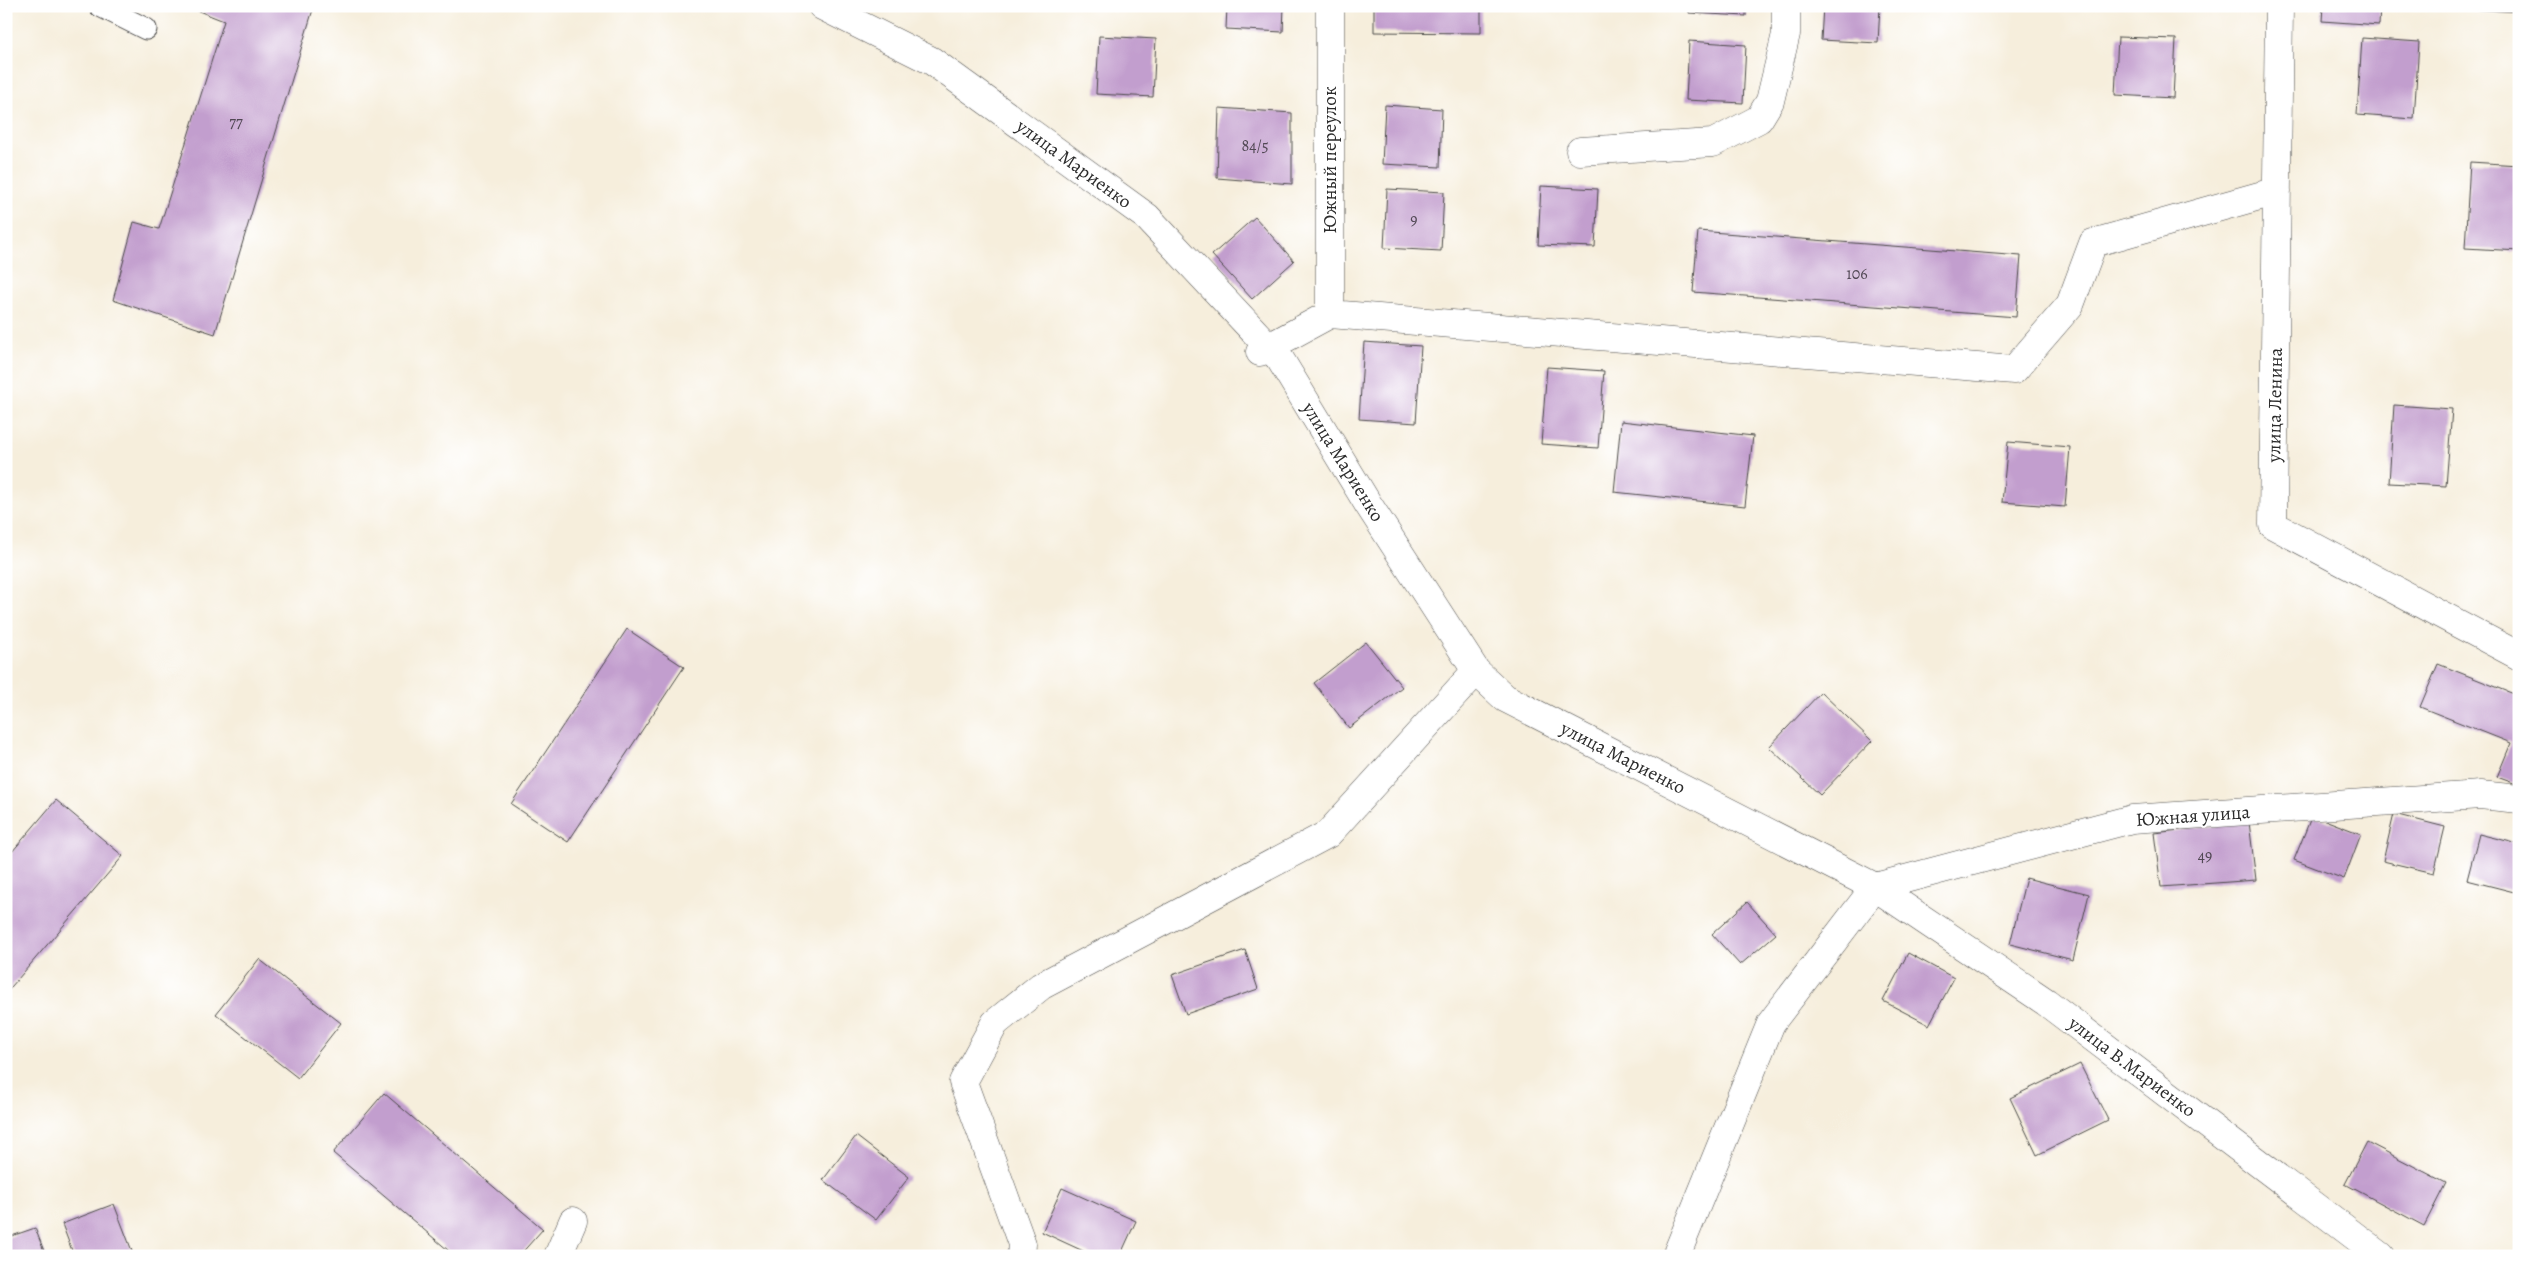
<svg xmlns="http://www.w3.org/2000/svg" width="2525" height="1262" viewBox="0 0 2525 1262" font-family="Alegreya,serif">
  <rect width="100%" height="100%" fill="#fff"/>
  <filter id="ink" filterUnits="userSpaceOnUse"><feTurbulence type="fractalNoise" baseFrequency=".02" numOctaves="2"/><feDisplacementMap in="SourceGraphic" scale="10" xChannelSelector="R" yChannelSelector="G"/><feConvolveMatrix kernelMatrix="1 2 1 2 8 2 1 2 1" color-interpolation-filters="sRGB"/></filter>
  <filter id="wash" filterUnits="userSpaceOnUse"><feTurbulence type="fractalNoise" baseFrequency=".0096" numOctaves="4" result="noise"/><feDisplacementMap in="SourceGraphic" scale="20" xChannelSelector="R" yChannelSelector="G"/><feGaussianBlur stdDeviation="1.12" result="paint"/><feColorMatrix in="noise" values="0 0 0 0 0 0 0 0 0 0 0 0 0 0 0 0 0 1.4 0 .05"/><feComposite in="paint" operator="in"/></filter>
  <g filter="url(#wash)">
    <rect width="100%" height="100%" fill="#f6eedc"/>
    <g id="blocks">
      <path fill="#c29ece" d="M197,6H314L215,334L113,300L134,222L159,229L224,21L196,10Z
        M1227,6H1284L1283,32L1226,29Z
        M1374,6H1481V33L1374,32Z
        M1689,6H1746V16L1689,13Z
        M1823,6H1880L1878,43L1821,40Z
        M2323,6H2380L2379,25L2322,21Z
        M2451,6H2519V12L2451,8Z
        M1099,36L1156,39L1153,97L1096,94Z
        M2118,37L2176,39L2173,98L2115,95Z
        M2362,38L2419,42L2414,119L2357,115Z
        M1689,41L1746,45L1743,103L1686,100Z
        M1385,105L1442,109L1440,167L1382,164Z
        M1219,108L1292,113V184L1217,178Z
        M2470,162L2519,165V251L2465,248Z
        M1541,186L1598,189L1595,247L1538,245Z
        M1387,189L1444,192L1441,251L1384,248Z
        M1255,217L1294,261L1252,299L1212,255Z
        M1698,231L2021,256L2016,317L1693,292Z
        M1364,342L1421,346L1416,423L1359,419Z
        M1547,367L1604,371L1598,448L1541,444Z
        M2394,405L2452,409L2446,486L2389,483Z
        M1621,421L1753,436L1745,506L1614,492Z
        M2008,442L2070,447L2065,507L2002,502Z
        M627,629L684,667L568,842L511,804Z
        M1366,642L1402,687L1349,728L1314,683Z
        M2438,664L2519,696V785L2497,777L2511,743L2420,707Z
        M1821,692L1872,741L1820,795L1769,747Z
        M56,800L123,856L6,993V859Z
        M2394,814L2445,827L2434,873L2383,861Z
        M2312,815L2361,834L2344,879L2294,860Z
        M2249,822L2256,880L2161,887L2154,833Z
        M2479,834L2519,844L2518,893L2467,880Z
        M2026,878L2089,894L2073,960L2010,944Z
        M1747,902L1776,934L1740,965L1712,934Z
        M1245,950L1258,989L1186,1014L1172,975Z
        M1908,953L1954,978L1929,1025L1883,1001Z
        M259,959L341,1023L298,1078L216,1014Z
        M2080,1064L2108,1120L2037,1155L2010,1098Z
        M384,1093L543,1229L519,1256H455L333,1153Z
        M856,1136L909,1177L876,1220L823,1180Z
        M2367,1142L2446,1183L2424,1226L2345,1184Z
        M1062,1188L1136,1221L1120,1256H1094L1042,1232Z
        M114,1204L132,1251L120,1256H74L62,1224Z
        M35,1228L46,1256H6V1238Z"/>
    </g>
  </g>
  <g filter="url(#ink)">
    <use href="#blocks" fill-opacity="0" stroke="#494846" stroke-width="1"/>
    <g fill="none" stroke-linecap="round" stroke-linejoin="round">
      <defs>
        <path id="lane" d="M100,6L146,29"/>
        <path id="street" d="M822,6L932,61L1147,217L1280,359L1368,504L1476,671L1505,698L1875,887L2046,1002L2381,1256
          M2279,6L2273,525L2519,656
          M1580,151L1713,143L1759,119L1770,101L1786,34V6
          M1330,314V6
          M1260,352L1330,314L2014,370L2070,305L2093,243L2277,191
          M1875,887L2132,819L2480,795L2519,799
          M558,1256L573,1221
          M1021,1256L1022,1244L963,1082L995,1023L1041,986L1328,834L1476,671
          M1676,1256L1771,1023L1875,887"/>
      </defs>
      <use href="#lane" stroke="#494846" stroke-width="23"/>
      <use href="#street" stroke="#494846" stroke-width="29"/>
      <use href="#lane" stroke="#fff" stroke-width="21"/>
      <use href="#street" stroke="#fff" stroke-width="28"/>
    </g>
  </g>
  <g text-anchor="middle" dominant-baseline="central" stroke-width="4" stroke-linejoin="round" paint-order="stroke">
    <g font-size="16" fill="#514854">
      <text x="236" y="122">77</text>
      <text x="1255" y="146">84/5</text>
      <text x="1414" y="220">9</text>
      <text x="1857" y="274">106</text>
      <text x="2205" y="856">49</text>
    </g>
    <g font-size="19" fill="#2b2b2b" stroke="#fff">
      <text transform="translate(1330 160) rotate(-90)">Южный переулок</text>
      <text transform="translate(1074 164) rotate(36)">улица Мариенко</text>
      <text transform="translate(2275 405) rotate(-89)">улица Ленина</text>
      <text transform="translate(1343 462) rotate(58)">улица Мариенко</text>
      <text transform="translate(1623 758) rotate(27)">улица Мариенко</text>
      <text transform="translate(2193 816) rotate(-4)">Южная улица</text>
      <text transform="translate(2132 1067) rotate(37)">улица В.Мариенко</text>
    </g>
  </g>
  <rect width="2525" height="1262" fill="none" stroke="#fff" stroke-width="25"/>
</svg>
